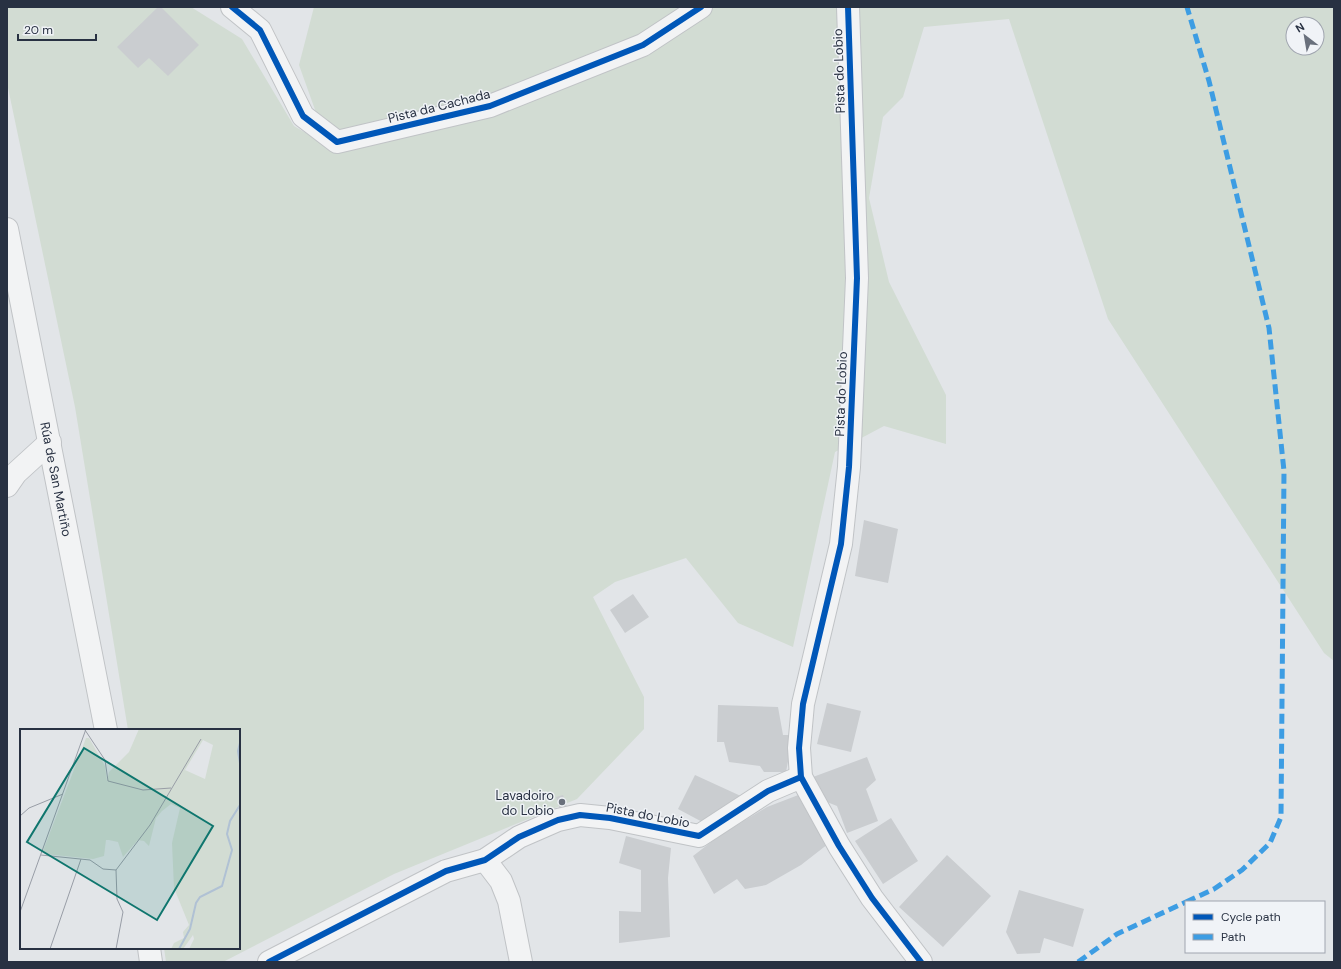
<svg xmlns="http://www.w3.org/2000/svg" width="1341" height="969" viewBox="0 0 1341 969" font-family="'DM Sans',sans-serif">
  <rect width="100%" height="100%" fill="#e2e5e8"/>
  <path fill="#d2dcd3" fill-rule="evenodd" d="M7,7H191L242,39L294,126L328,146L299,65L314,7H1334V661L1324,653L1108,319L1009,19L924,27L903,97L883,117L869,198L889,282L946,395V444L884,426L835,452L793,647L738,623L686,558L615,582L593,597L644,697V729L577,799L394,874L223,962H166L164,948H239V730H128L75,407L7,83ZM1293,24H1317V48H1293Z"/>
  <path fill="#cacdd0" d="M158,7H161L199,45L168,76L149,58L138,68L117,47Z
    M864,520L898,529L888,583L855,576Z
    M633,594L649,617L625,633L610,610Z
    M827,703L861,711L851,752L817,744Z
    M718,705L778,707L783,735H793L786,772H764L760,766L729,762L724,742H717Z
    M867,757L876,780L866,789L878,821L847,833L837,806L822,800L813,777Z
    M695,775L743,797L708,825L678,809Z
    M801,794L828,844L801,865L766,885L745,889L737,879L714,894L693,856L719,836L767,807Z
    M563,795L567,807L560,810L556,797Z
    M891,818L918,861L883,884L855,841Z
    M626,836L671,848L668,878L670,937L619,943V911L641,912V870L619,863Z
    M947,855L991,896L943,947L899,907Z
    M1019,890L1084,909L1073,947L1044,938L1040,953L1017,954L1006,932Z"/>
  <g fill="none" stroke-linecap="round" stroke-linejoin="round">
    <defs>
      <g id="minor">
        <path d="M232,7L260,30L303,116L337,142L490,106L643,45L701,7"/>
        <path d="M848,7L857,278L849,467L841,544L803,704L799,748L801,777L839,846L872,898L921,962"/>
        <path id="s1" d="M7,229L106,730"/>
        <path d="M7,486L16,473L50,442"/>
        <path d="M485,860L501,881L509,901L521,962"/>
        <path d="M149,948L151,962"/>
        <path d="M269,962L446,871L485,860L519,837L558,820L580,815L610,818L699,836L768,791L801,777"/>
      </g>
    </defs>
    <use href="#minor" stroke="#c0c3c6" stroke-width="24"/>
    <use href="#minor" stroke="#f2f3f4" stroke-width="22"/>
    <path stroke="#3d9de3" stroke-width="5" stroke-dasharray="10 5" stroke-linecap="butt" d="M1186,902L1214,889L1242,870L1270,843L1281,817L1284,471L1269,328L1209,81L1187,7
      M1078,962L1117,934L1186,902"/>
    <defs>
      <path id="cycleway" d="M232,7L260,30L303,116L337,142L490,106L643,45L701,7
        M848,7L857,278L849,467L841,544L803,704L799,748L801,777L839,846L872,898L921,962
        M269,962L446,871L485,860L519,837L558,820L580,815L610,818L699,836L768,791L801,777"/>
    </defs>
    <use href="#cycleway" stroke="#f0f3f7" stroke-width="8"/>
    <use href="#cycleway" stroke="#0057b8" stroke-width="6"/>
  </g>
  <circle fill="#69707c" stroke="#f0f3f7" stroke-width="1.5" cx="562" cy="802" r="4"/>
  <g text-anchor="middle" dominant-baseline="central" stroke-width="3" stroke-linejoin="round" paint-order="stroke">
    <g font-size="13" fill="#283142" stroke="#f0f3f7">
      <text transform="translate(839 71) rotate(-92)">Pista do Lobio</text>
      <text transform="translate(439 106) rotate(-14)">Pista da Cachada</text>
      <text transform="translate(841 394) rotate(-88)">Pista do Lobio</text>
      <text stroke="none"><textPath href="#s1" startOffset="255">Rúa de San Martiño</textPath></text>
      <text transform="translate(648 815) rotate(11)">Pista do Lobio</text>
    </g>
    <g font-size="13" fill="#283142" stroke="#f0f3f7" text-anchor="end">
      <text x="554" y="795">Lavadoiro<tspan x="554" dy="15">do Lobio</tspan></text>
    </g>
  </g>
  <g transform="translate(20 729)">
    <rect width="220" height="220" fill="#e2e5e8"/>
    <path d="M119,0H220V220H169L174,210L173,206L163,220H151L154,214L164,209L163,203L169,196L154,159L152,114L160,79L151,75L142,82L136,89L129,117L124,112L118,111L103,128L98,113L89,111H86L84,127L73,130L25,125L23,122L66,9H69L85,37L87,52L89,43L109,23ZM183,11L193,16L185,50L165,41Z" fill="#d2dcd3" fill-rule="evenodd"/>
    <path fill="none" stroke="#b0c1d4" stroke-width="2" d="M220,14L218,22L220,34M159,220L170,200L176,174L180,168L202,157L212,121L207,105L210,92L220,76"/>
    <path fill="none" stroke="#989da6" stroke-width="1" d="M65,1L85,31L88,52L123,61L151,59M0,87L9,79L43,65M21,126L70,131L83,140L96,141M0,183L66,0M30,220L61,130M96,220L103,183L97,170L96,141L130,96L181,10"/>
    <path fill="#0f766e" fill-opacity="0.15" stroke="#0f766e" stroke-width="2" d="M64,19L193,97L137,191L7,113Z"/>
    <rect width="220" height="220" fill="none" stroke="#283142" stroke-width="2"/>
  </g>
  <rect width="1341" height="969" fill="none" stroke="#283142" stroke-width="16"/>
  <rect x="1185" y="901" width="140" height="52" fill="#f0f3f7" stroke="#a0a5af"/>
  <rect x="1193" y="914" width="20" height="6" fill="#0057b8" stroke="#a0a5af"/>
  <text x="1221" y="921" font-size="12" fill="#283142">Cycle path</text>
  <rect x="1193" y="934" width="20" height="6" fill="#3d9de3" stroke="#a0a5af"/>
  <text x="1221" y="941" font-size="12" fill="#283142">Path</text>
  <g transform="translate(1305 36) rotate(329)"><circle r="19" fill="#f0f3f7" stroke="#a0a5af"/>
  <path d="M0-3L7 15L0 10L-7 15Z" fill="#69707c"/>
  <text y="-6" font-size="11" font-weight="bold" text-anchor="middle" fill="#283142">N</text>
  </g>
  <path d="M18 34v6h78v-6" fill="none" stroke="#283142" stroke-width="2"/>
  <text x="24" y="34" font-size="12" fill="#283142" stroke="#f0f3f7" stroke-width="3" paint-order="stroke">20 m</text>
</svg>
